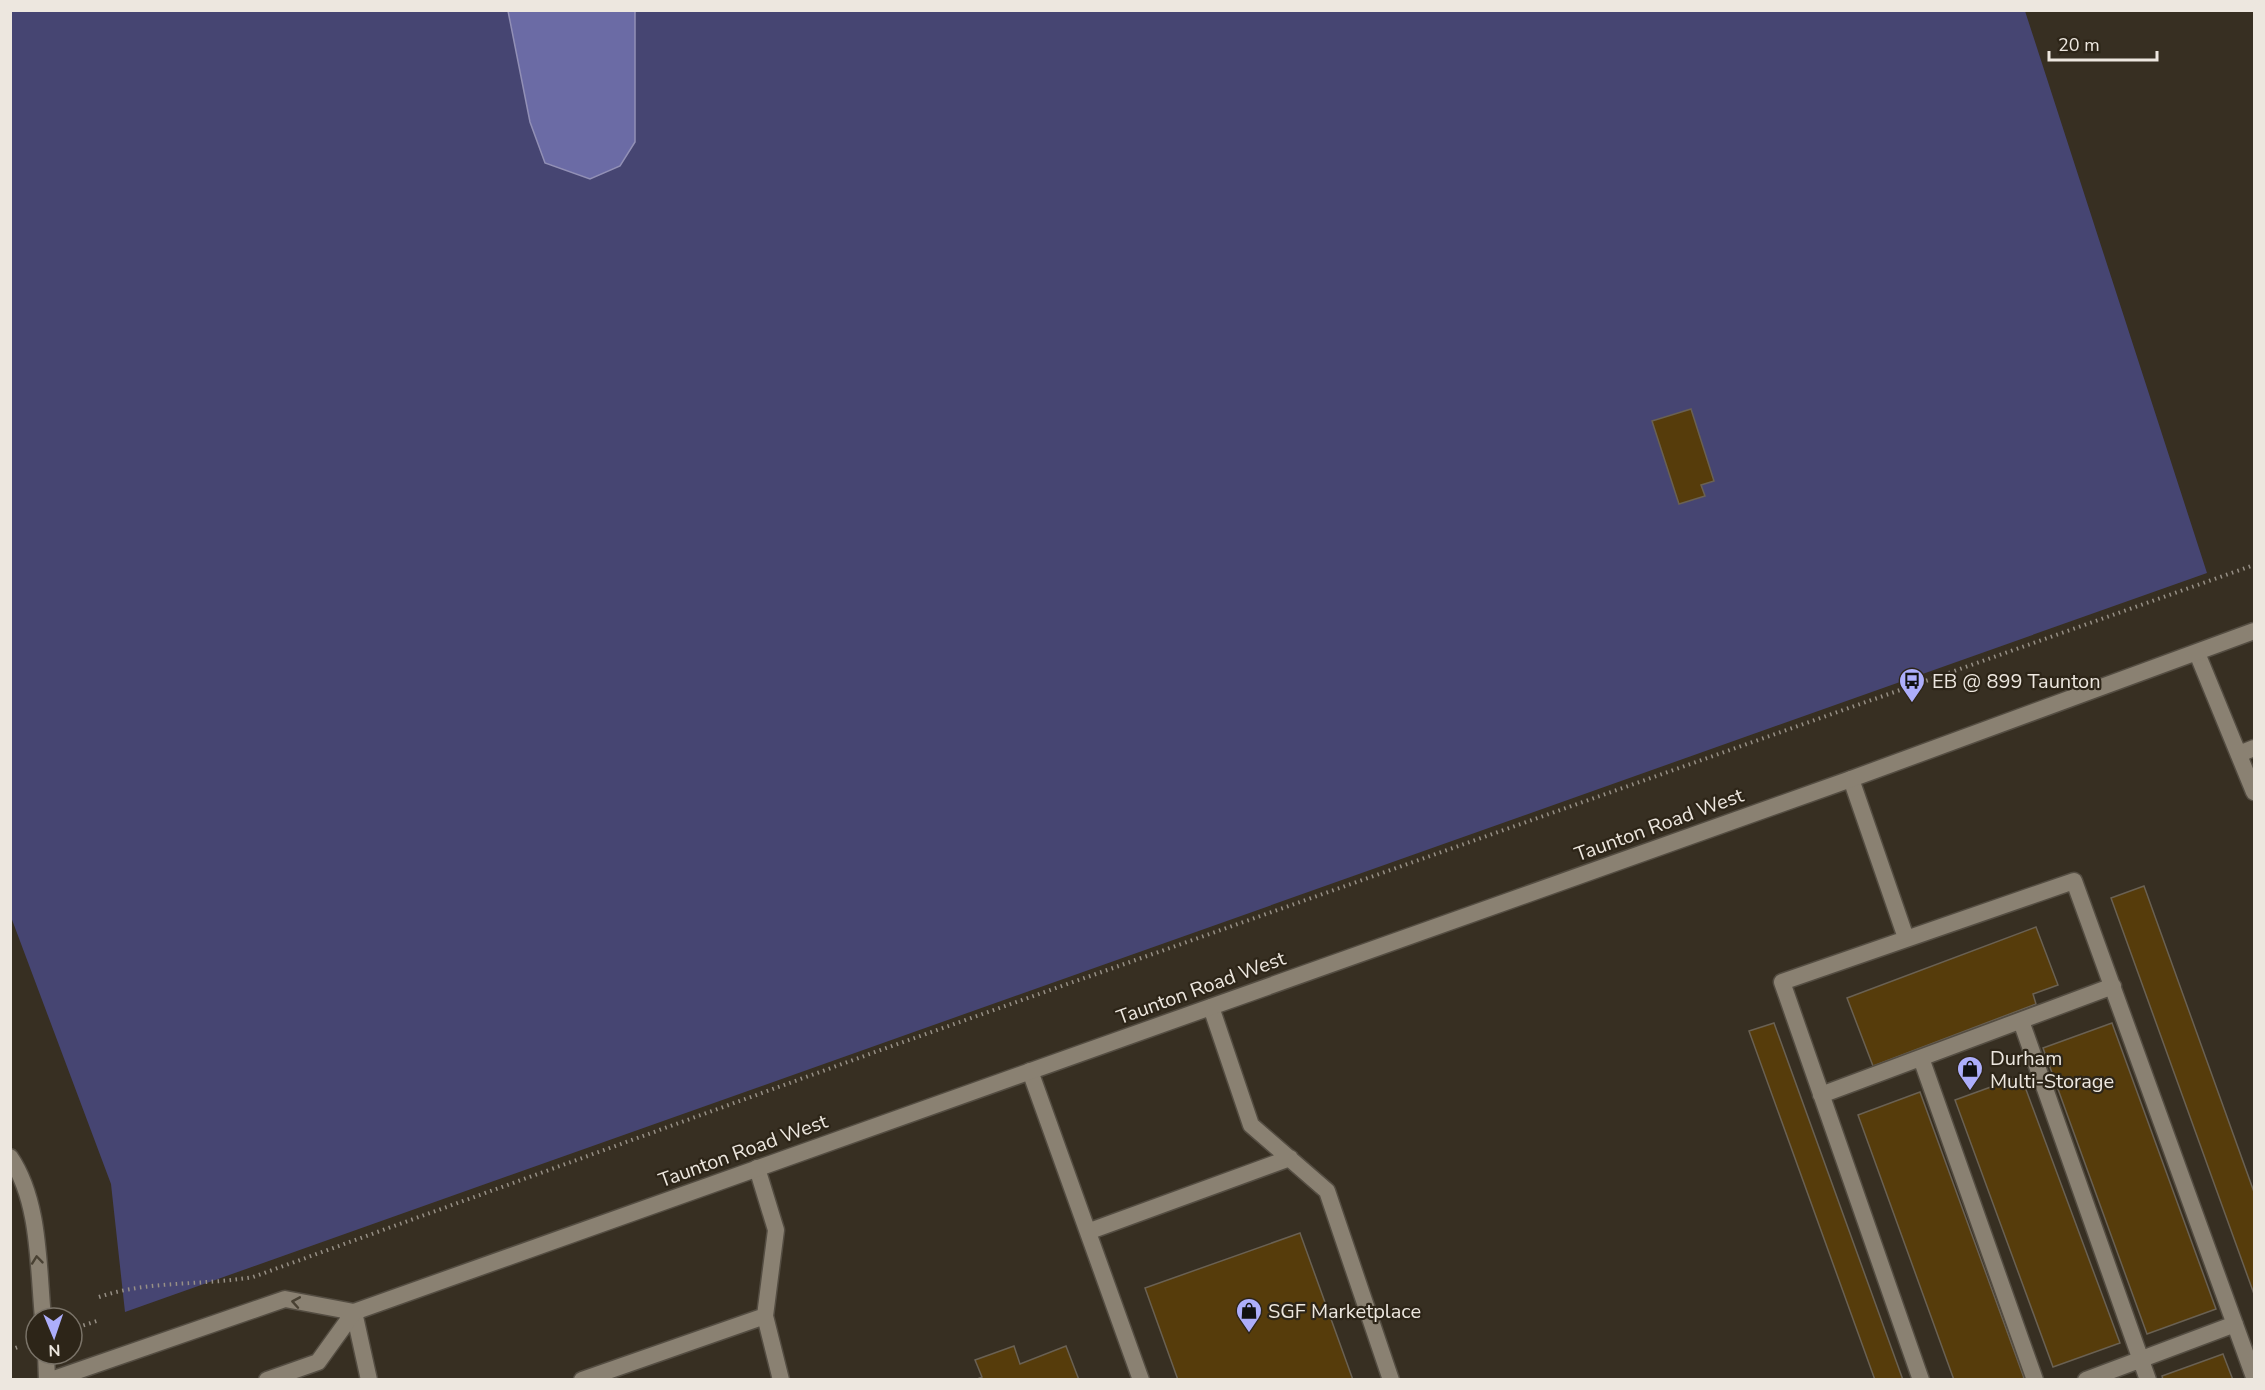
<svg xmlns="http://www.w3.org/2000/svg" width="2265" height="1390" viewBox="0 0 2265 1390" font-family="'Nunito Sans',sans-serif">
  <rect width="100%" height="100%" fill="#372f22"/>
  <path fill="#464572" d="M11,11H2025L2207,573L125,1312L111,1184L11,917Z"/>
  <path fill="#6b6ba5" stroke="#9290b6" stroke-width="1.5" d="M508,11H635V142L620,166L590,179L545,163L530,122Z"/>
  <path fill="#563c0b" stroke="#6a6153" stroke-width="1.5" d="M1691,409L1714,481L1701,485L1705,496L1679,504L1652,421Z
    M2144,886L2254,1192V1294L2111,898Z
    M2036,927L2058,985L2033,994L2036,1004L1873,1066L1847,998Z
    M1774,1023L1903,1380H1875L1749,1031Z
    M2112,1023L2216,1309L2147,1334L2043,1048Z
    M2021,1076L2120,1343L2053,1367L1955,1100Z
    M1920,1092L2024,1378L2020,1380H1954L1858,1115Z
    M1300,1233L1353,1380H1178L1145,1288Z
    M1014,1346L1020,1364L1066,1346L1079,1380H975L982,1377L975,1360Z
    M2223,1354L2233,1380H2163L2162,1376Z"/>
  <g fill="none" stroke-linecap="round" stroke-linejoin="round">
    <defs>
      <path id="service" d="M2197,653L2254,792
        M2239,754L2254,748
        M1851,779L1906,938
        M1211,1007L1251,1125L1327,1191L1391,1380
        M2021,1021L2148,1380
        M1921,1058L2035,1380
        M1030,1071L1141,1380
        M1821,1095L2113,986
        M757,1168L776,1230L765,1316L781,1380
        M1090,1231L1290,1158
        M354,1312L369,1380
        M582,1380L765,1316
        M1921,1380L1782,982L2074,881L2254,1377
        M2086,1380L2235,1324"/>
      <path id="secondary" d="M10,1157C40,1201 38,1266 43,1318
        M46,1354L47,1380
        M51,1380L285,1299L354,1312L1851,779L2254,631
        M267,1380L318,1362L354,1312"/>
    </defs>
    <use href="#service" stroke="#544d42" stroke-width="19"/>
    <use href="#secondary" stroke="#544d42" stroke-width="19"/>
    <path stroke="#979086" stroke-width="4" stroke-dasharray="1.5 4.5" stroke-linecap="butt" d="M99,1297C149,1280 201,1286 253,1277L878,1051L2254,565
      M72,1329L100,1320
      M10,1350L21,1346"/>
    <use href="#service" stroke="#8a8172" stroke-width="16"/>
    <use href="#secondary" stroke="#8a8172" stroke-width="16"/>
  </g>
  <defs><path id="oneway-chevron" d="M-2-3.5L2.5 0L-2 3.5" fill="none" stroke-width="1.6" stroke-linecap="round" stroke-linejoin="round" transform="scale(1.5)"/></defs>
  <g stroke="#494133">
    <use href="#oneway-chevron" transform="translate(37 1260) rotate(-96)"/>
    <use href="#oneway-chevron" transform="translate(296 1302) rotate(-170)"/>
  </g>
  <defs>
    <symbol id="bus-pin" viewBox="-11 -11 22 30"><path d="M0 17L-7.5 6A9.5 9.5 0 1 1 7.5 6Z" fill="#adaefb" stroke="#2d2518"/><path d="M-5-6H5V4H4V6H2V4H-2V6H-4V4H-5ZM-3.5-4V0h7V-4ZM-3.5 1.2v1.5H-2V1.2ZM2 1.2v1.5H3.5V1.2Z" fill="#111"/></symbol>
    <symbol id="shop-pin" viewBox="-11 -11 22 30"><path d="M0 17L-7.5 6A9.5 9.5 0 1 1 7.5 6Z" fill="#adaefb" stroke="#2d2518"/><path d="M-5-2.5h2.3a2.7 3.5 0 0 1 5.4 0H5L5.5 6h-11ZM-1.5-2.5h3a1.5 2.3 0 0 0-3 0Z" fill="#111"/></symbol>
  </defs>
  <g fill-rule="evenodd">
    <use href="#bus-pin" x="1897" y="666" width="30" height="40"/>
    <use href="#shop-pin" x="1955" y="1054" width="30" height="40"/>
    <use href="#shop-pin" x="1234" y="1296" width="30" height="40"/>
  </g>
  <g text-anchor="middle" dominant-baseline="central" stroke-width="4.5" stroke-linejoin="round" paint-order="stroke">
    <g font-size="20" fill="#ede7df" stroke="#2d2518" text-anchor="start">
      <text x="1932" y="681">EB @ 899 Taunton</text>
      <text x="1990" y="1058">Durham<tspan x="1990" dy="23">Multi-Storage</tspan></text>
      <text x="1268" y="1311">SGF Marketplace</text>
    </g>
    <g font-size="20" fill="#ede7df" stroke="#2d2518">
      <text transform="translate(1659 825) rotate(-20)">Taunton Road West</text>
      <text transform="translate(1201 988) rotate(-20)">Taunton Road West</text>
      <text transform="translate(743 1151) rotate(-20)">Taunton Road West</text>
    </g>
  </g>
  <rect width="2265" height="1390" fill="none" stroke="#ede7df" stroke-width="24"/>
  <g transform="translate(54 1336) rotate(178)"><circle r="28" fill="#2d2518" stroke="#7a7368" stroke-width="1.5"/>
  <path d="M0-4.5L10 22L0 15L-10 22Z" fill="#adaefb"/>
  <text y="-9" font-size="16" font-weight="bold" text-anchor="middle" fill="#ede7df">N</text>
  </g>
  <path d="M2049 51v9h108v-9" fill="none" stroke="#ede7df" stroke-width="3"/>
  <text x="2058" y="51" font-size="18" fill="#ede7df" stroke="#2d2518" stroke-width="4.5" paint-order="stroke">20 m</text>
</svg>
